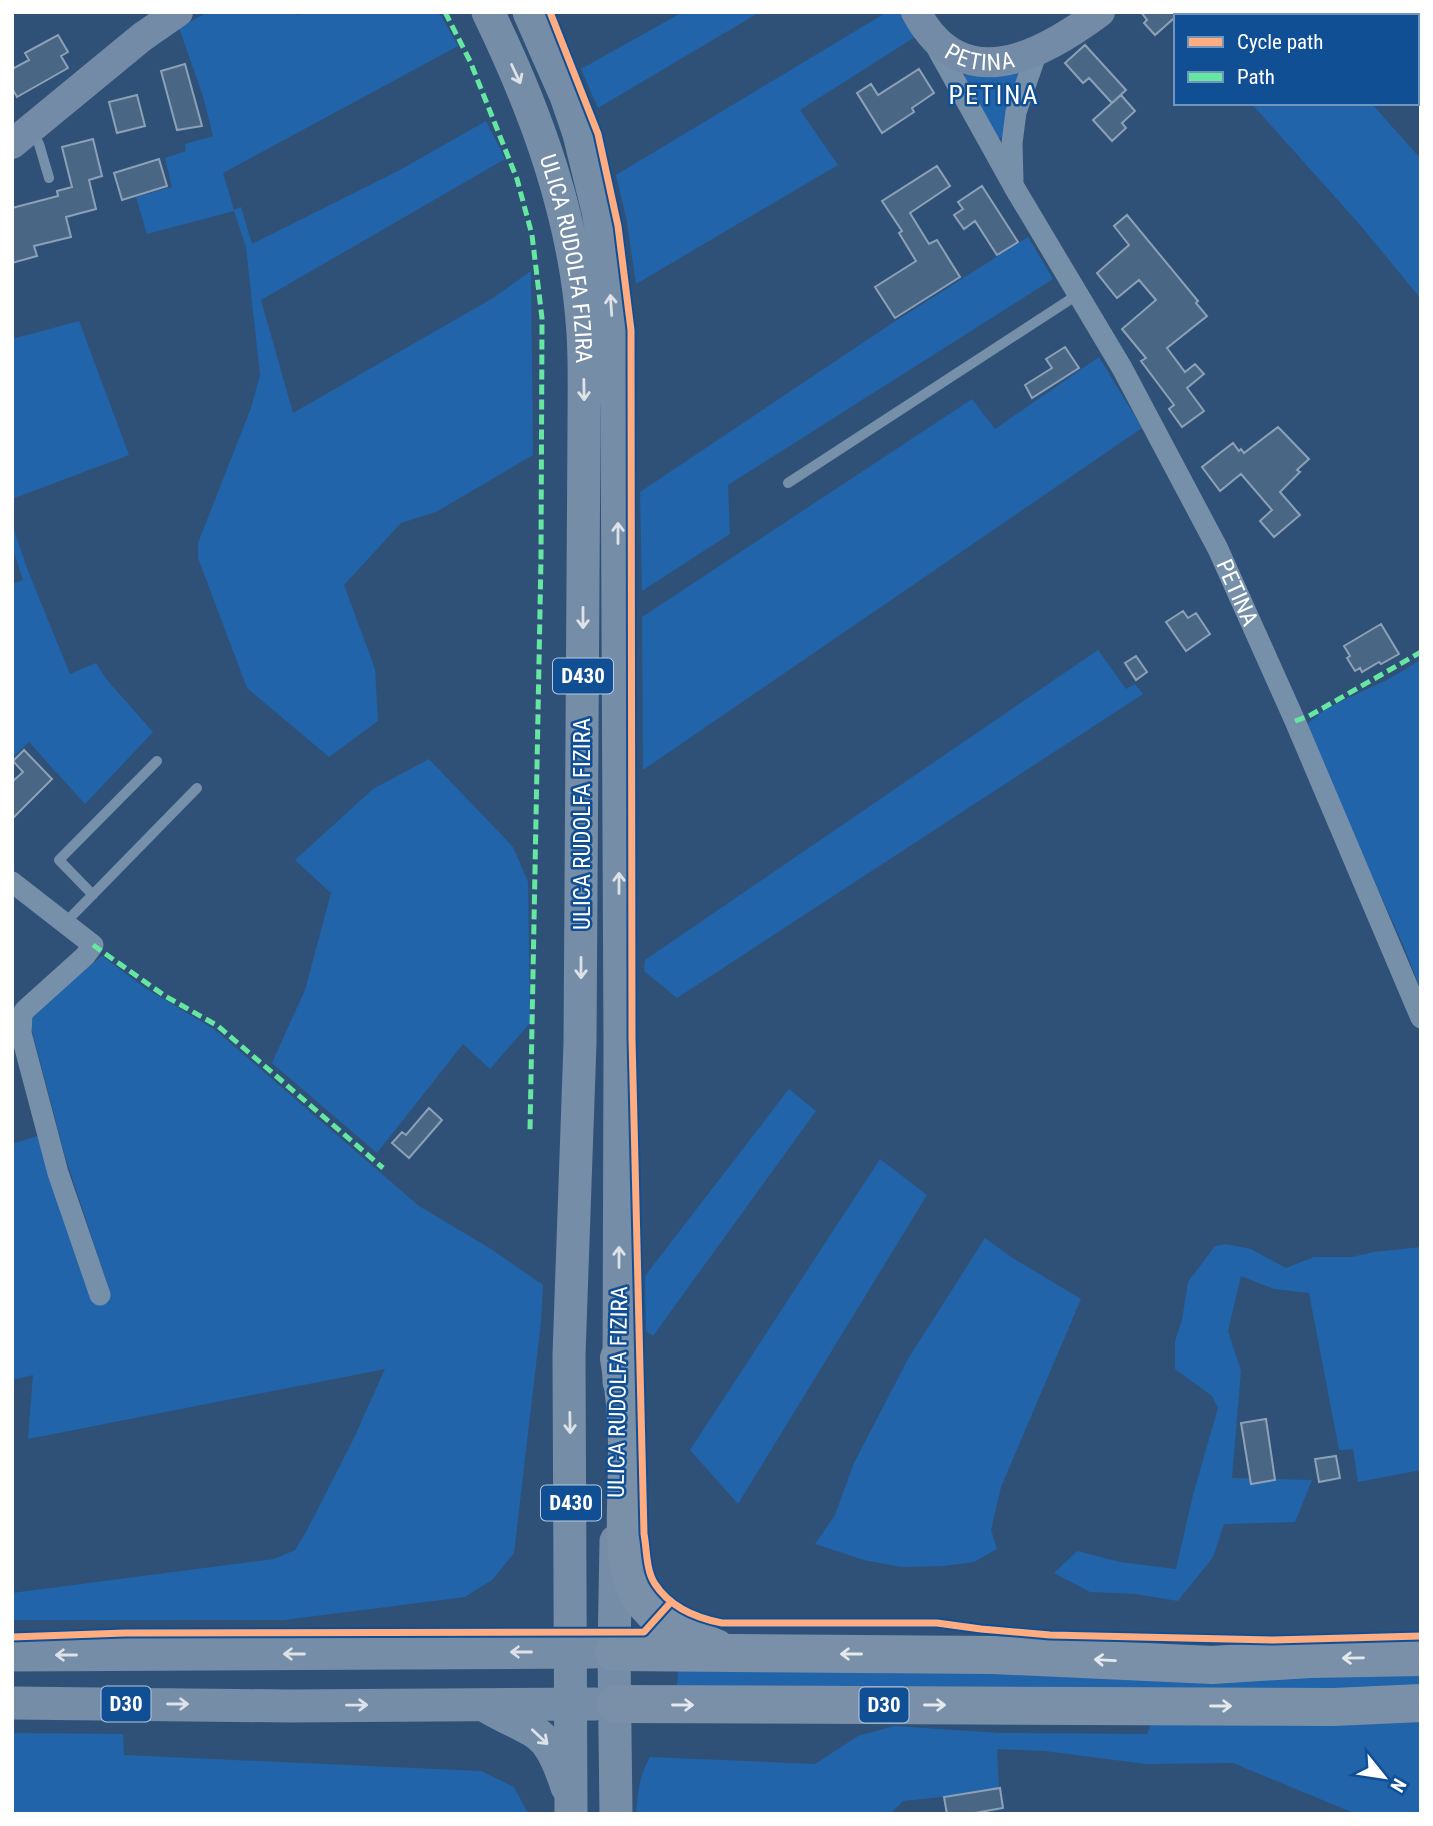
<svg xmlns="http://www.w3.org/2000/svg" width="1433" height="1826" viewBox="0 0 1433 1826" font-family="'Roboto Condensed',sans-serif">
  <rect width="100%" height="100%" fill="#2f5177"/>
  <path fill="#2164aa" d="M208,12H287L299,15L305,12H439L458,46L223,173L234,210L241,207L252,244L398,171L486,121L505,159L261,300L293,413L493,298L531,271L533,455L436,512L401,523L344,585L375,669L378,721L329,757L247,688L198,558V543L251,408L260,375L246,247L234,211L147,234L136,197L172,187L165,158L186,151L185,144L213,136L203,96L179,28Z
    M683,12H760L598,108L581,69Z
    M887,12H901L915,37L800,110L838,165L636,284L626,217L616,175Z
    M1025,68L1003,137L997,139L963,77L964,75Z
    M1251,103H1371L1421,159V299L1361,226Z
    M1028,237L1053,279L728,485L730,534L642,591L640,492L891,324Z
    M79,321L129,455L12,499V339Z
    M1099,357L1142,428L643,770L642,617L972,399L995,429Z
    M12,524L28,571L70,674L96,663L107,680L153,732L85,804L29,742L12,758V584L23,580L12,547Z
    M1098,650L1126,689L1135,684L1143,694L677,998L644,971L645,960Z
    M1421,659V990L1404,947L1305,727C1328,701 1368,692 1397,674C1405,670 1413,664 1421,659Z
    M429,759L513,847L528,882L530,1023L490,1069L463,1044L377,1153L272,1063L305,990L331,893L295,860L373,789Z
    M102,956L145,988L214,1029L419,1206L491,1249L543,1285L541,1322L514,1553L492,1580L465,1597L284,1620H12V1593L274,1559L295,1550L306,1532L353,1440L385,1369L28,1439L33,1375L12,1380V1144L40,1135L92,1298L109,1290L65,1156L31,1027L34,1012Z
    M789,1089L816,1111L653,1336L646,1331L645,1276Z
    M880,1159L927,1195L738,1504L690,1450Z
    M985,1238L1011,1257L1081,1299L1001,1487L991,1530L997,1549L974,1562L944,1566L901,1567L864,1560L815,1544L835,1515L854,1463L908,1359Z
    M1226,1244L1251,1249L1286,1268L1314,1257H1352L1374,1252L1421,1247V1470L1358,1482L1353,1449L1339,1450L1309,1293L1274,1289L1241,1276L1228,1331L1241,1371L1232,1478L1312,1480L1295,1522L1224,1524L1213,1557L1178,1601L1135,1594L1090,1592L1054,1573L1077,1551L1120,1562L1176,1569L1193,1495L1218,1408L1212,1396L1175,1369V1341L1182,1320L1188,1282L1215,1246Z
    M1421,1670V1690L677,1686L678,1671Z
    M1421,1715V1814H1356L1233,1763L1146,1764L1045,1751L997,1749L999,1791L903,1801L890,1814H636C638,1793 639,1775 650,1757L815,1764L858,1736L894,1726L1000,1733L1147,1734L1151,1724Z
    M12,1733L123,1734L124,1755L481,1771L514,1787L528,1814H12Z"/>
  <path fill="#4a6685" stroke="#8ca1b7" stroke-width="2" d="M1141,12H1181L1155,35L1144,23L1147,20Z
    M58,35L68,52L61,56L68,68L17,97L12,88V69L29,60L25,53Z
    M1085,45L1126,90L1112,103L1089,78L1083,83L1065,63Z
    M185,64L202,126L177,130L161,71Z
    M919,69L934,93L912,108L914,112L882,133L857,93L871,84L878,95Z
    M137,95L145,126L117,133L109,102Z
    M1121,95L1135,111L1122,123L1126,128L1112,141L1093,120Z
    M93,139L102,176L89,180L96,209L66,217L71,237L34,246L37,256L12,263V208L58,196L57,191L72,187L62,147Z
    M159,159L167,186L122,200L114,173Z
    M937,166L950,186L910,213L929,244L937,240L960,277L895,318L875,287L916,261L899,233L902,231L882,201Z
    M982,186L1018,242L997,255L975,221L964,229L954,215L963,209L958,202Z
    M1127,215L1198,301L1196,303L1207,316L1167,348L1185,372L1195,364L1204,374L1187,388L1204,411L1182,427L1169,409L1174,405L1141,361L1146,358L1122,329L1156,300L1139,280L1117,298L1097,273L1129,245L1114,226Z
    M1065,347L1079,368L1032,398L1025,385L1052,368L1046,359Z
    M1278,427L1309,459L1297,470L1300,472L1280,492L1300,515L1274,537L1260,521L1272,510L1241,474L1220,491L1202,467L1233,443L1239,451L1241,449L1244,453Z
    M1183,611L1188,618L1196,613L1210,634L1186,651L1166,622Z
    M1381,624L1399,654L1381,664L1379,662L1362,672L1360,668L1355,671L1347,658L1350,656L1344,646Z
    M1136,656L1147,672L1136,680L1125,663Z
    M24,750L52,779L12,819V782L23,772L13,761Z
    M429,1108L442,1120L409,1158L392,1143L402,1132L406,1135Z
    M1266,1419L1275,1480L1251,1484L1241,1423Z
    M1336,1456L1340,1478L1319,1482L1315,1459Z
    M1000,1788L1003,1808L969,1814H947L944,1797Z"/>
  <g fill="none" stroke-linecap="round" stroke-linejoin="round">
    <path stroke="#7790a9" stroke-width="10" d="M31,131L39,144L49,178
      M788,483L1077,295
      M93,895L59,860L157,761
      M65,923L197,788"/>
    <g stroke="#7790a9" stroke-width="21">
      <path id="s1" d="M934,43L1014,187L1122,368L1218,549L1295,721L1421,1018"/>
      <path d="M1013,181L1012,143L1016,112L1037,52"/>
      <path d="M12,882L93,945L85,956L25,1010L22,1015L21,1033L58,1173L100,1295"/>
    </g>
    <g stroke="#738ba6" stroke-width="30">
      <path id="s2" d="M916,12C962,98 1040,57 1100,12"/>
      <path d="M12,144L142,37L178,12"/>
    </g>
    <g stroke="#768da7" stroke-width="33">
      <path id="s3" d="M488,12C537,113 576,220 583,333C585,365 584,397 584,429L580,1043L569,1355L571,1814"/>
      <path d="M529,12L566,96L579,134L598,211L609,277L617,409L620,1046L619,1382"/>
      <path d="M616,1541L614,1652L616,1814"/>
      <path d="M12,1655L594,1652"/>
      <path d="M12,1703L289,1706L595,1704"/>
      <path d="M489,1708C539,1736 547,1727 567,1787"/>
    </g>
    <path stroke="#7a90a9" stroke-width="38" d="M619,1358C625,1393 628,1427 627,1464C626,1558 611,1610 716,1648
      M614,1652L993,1655L1212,1665L1310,1659L1421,1657
      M615,1704L1334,1707L1421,1703"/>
    <path stroke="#66e7a1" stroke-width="5" stroke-dasharray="10 5" stroke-linecap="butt" d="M445,12L470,61L517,179L532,235L542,318L541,558L530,1130
      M1295,721L1309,716L1421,652
      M93,945L165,996L218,1026L383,1168"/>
    <defs>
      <path id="cycleway" d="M550,12L598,134L618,226L631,330L632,1038L644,1534C647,1550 646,1571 655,1584C670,1607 696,1618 722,1623H937L981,1629L1050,1635L1273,1640L1421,1636
        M12,1637L125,1633L644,1632L671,1602"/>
    </defs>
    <use href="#cycleway" stroke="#114f95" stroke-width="11"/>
    <use href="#cycleway" stroke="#ffac80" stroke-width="7"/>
  </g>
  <defs><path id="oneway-shaft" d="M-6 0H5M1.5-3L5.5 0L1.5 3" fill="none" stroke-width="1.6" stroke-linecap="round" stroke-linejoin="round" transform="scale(1.75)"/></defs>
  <g stroke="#dde2e9">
    <use href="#oneway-shaft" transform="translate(516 74) rotate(65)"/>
    <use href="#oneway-shaft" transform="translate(611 305) rotate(-94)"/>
    <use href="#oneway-shaft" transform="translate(584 390) rotate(89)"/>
    <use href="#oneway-shaft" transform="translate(618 533) rotate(-90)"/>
    <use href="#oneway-shaft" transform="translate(583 618) rotate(90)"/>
    <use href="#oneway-shaft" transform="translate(619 883) rotate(-90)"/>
    <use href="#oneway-shaft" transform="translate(581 968) rotate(90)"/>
    <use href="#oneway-shaft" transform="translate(619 1257) rotate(-90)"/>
    <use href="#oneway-shaft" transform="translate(570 1423) rotate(89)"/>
    <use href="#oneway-shaft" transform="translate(521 1652) rotate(180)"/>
    <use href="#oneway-shaft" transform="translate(294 1654) rotate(180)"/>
    <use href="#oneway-shaft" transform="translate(66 1655) rotate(180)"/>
    <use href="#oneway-shaft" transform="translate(178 1704)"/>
    <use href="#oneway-shaft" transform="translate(357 1705) rotate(-1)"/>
    <use href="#oneway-shaft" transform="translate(540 1737) rotate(43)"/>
  </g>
  <g stroke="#e4e9ee">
    <use href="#oneway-shaft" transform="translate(851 1654) rotate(-180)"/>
    <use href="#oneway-shaft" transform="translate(1353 1658) rotate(179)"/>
    <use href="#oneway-shaft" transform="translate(1105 1660) rotate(-177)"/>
    <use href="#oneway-shaft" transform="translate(683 1705)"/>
    <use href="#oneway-shaft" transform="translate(935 1705)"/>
    <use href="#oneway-shaft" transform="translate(1221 1706)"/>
  </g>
  <g text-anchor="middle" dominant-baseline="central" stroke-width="5" stroke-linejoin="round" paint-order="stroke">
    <g fill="#114f95" stroke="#b8cadf" stroke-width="2">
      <rect x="553" y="658.5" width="60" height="35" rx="5"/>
      <rect x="541" y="1485.5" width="60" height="35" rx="5"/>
      <rect x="101.5" y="1686.5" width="49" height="35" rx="5"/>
      <rect x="859.5" y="1687.5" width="49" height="35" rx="5"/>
    </g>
    <g font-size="21" font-weight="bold" fill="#fff">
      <text x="583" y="676">D430</text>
      <text x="571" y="1503">D430</text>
      <text x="126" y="1704">D30</text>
      <text x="884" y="1705">D30</text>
    </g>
    <g font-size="23" fill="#fff" stroke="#114f95">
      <text stroke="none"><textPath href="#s2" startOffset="84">PETINA</textPath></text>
      <text stroke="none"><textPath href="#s3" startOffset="261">ULICA RUDOLFA FIZIRA</textPath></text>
      <text stroke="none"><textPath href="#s1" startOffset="628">PETINA</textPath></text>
      <text transform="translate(582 824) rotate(-90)">ULICA RUDOLFA FIZIRA</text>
      <text transform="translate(618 1392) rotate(-89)">ULICA RUDOLFA FIZIRA</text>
    </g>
    <g font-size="26" letter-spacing="2" fill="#fff" stroke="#114f95">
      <text x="994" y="95">PETINA</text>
    </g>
  </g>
  <rect width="1433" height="1826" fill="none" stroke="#ffffff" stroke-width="28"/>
  <rect x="1174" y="14" width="245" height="91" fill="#114f95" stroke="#7095bf" stroke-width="2"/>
  <rect x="1188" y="37" width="35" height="10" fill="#ffac80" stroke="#7095bf" stroke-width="2"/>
  <text x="1237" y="49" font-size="21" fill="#ffffff">Cycle path</text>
  <rect x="1188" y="72" width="35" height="10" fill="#66e7a1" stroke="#7095bf" stroke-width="2"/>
  <text x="1237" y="84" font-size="21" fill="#ffffff">Path</text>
  <g transform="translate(1384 1777) rotate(120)" stroke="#114f95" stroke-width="5" paint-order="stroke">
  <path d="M0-5L12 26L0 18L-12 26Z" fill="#ffffff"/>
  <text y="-10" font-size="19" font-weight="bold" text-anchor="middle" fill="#ffffff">N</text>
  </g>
</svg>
